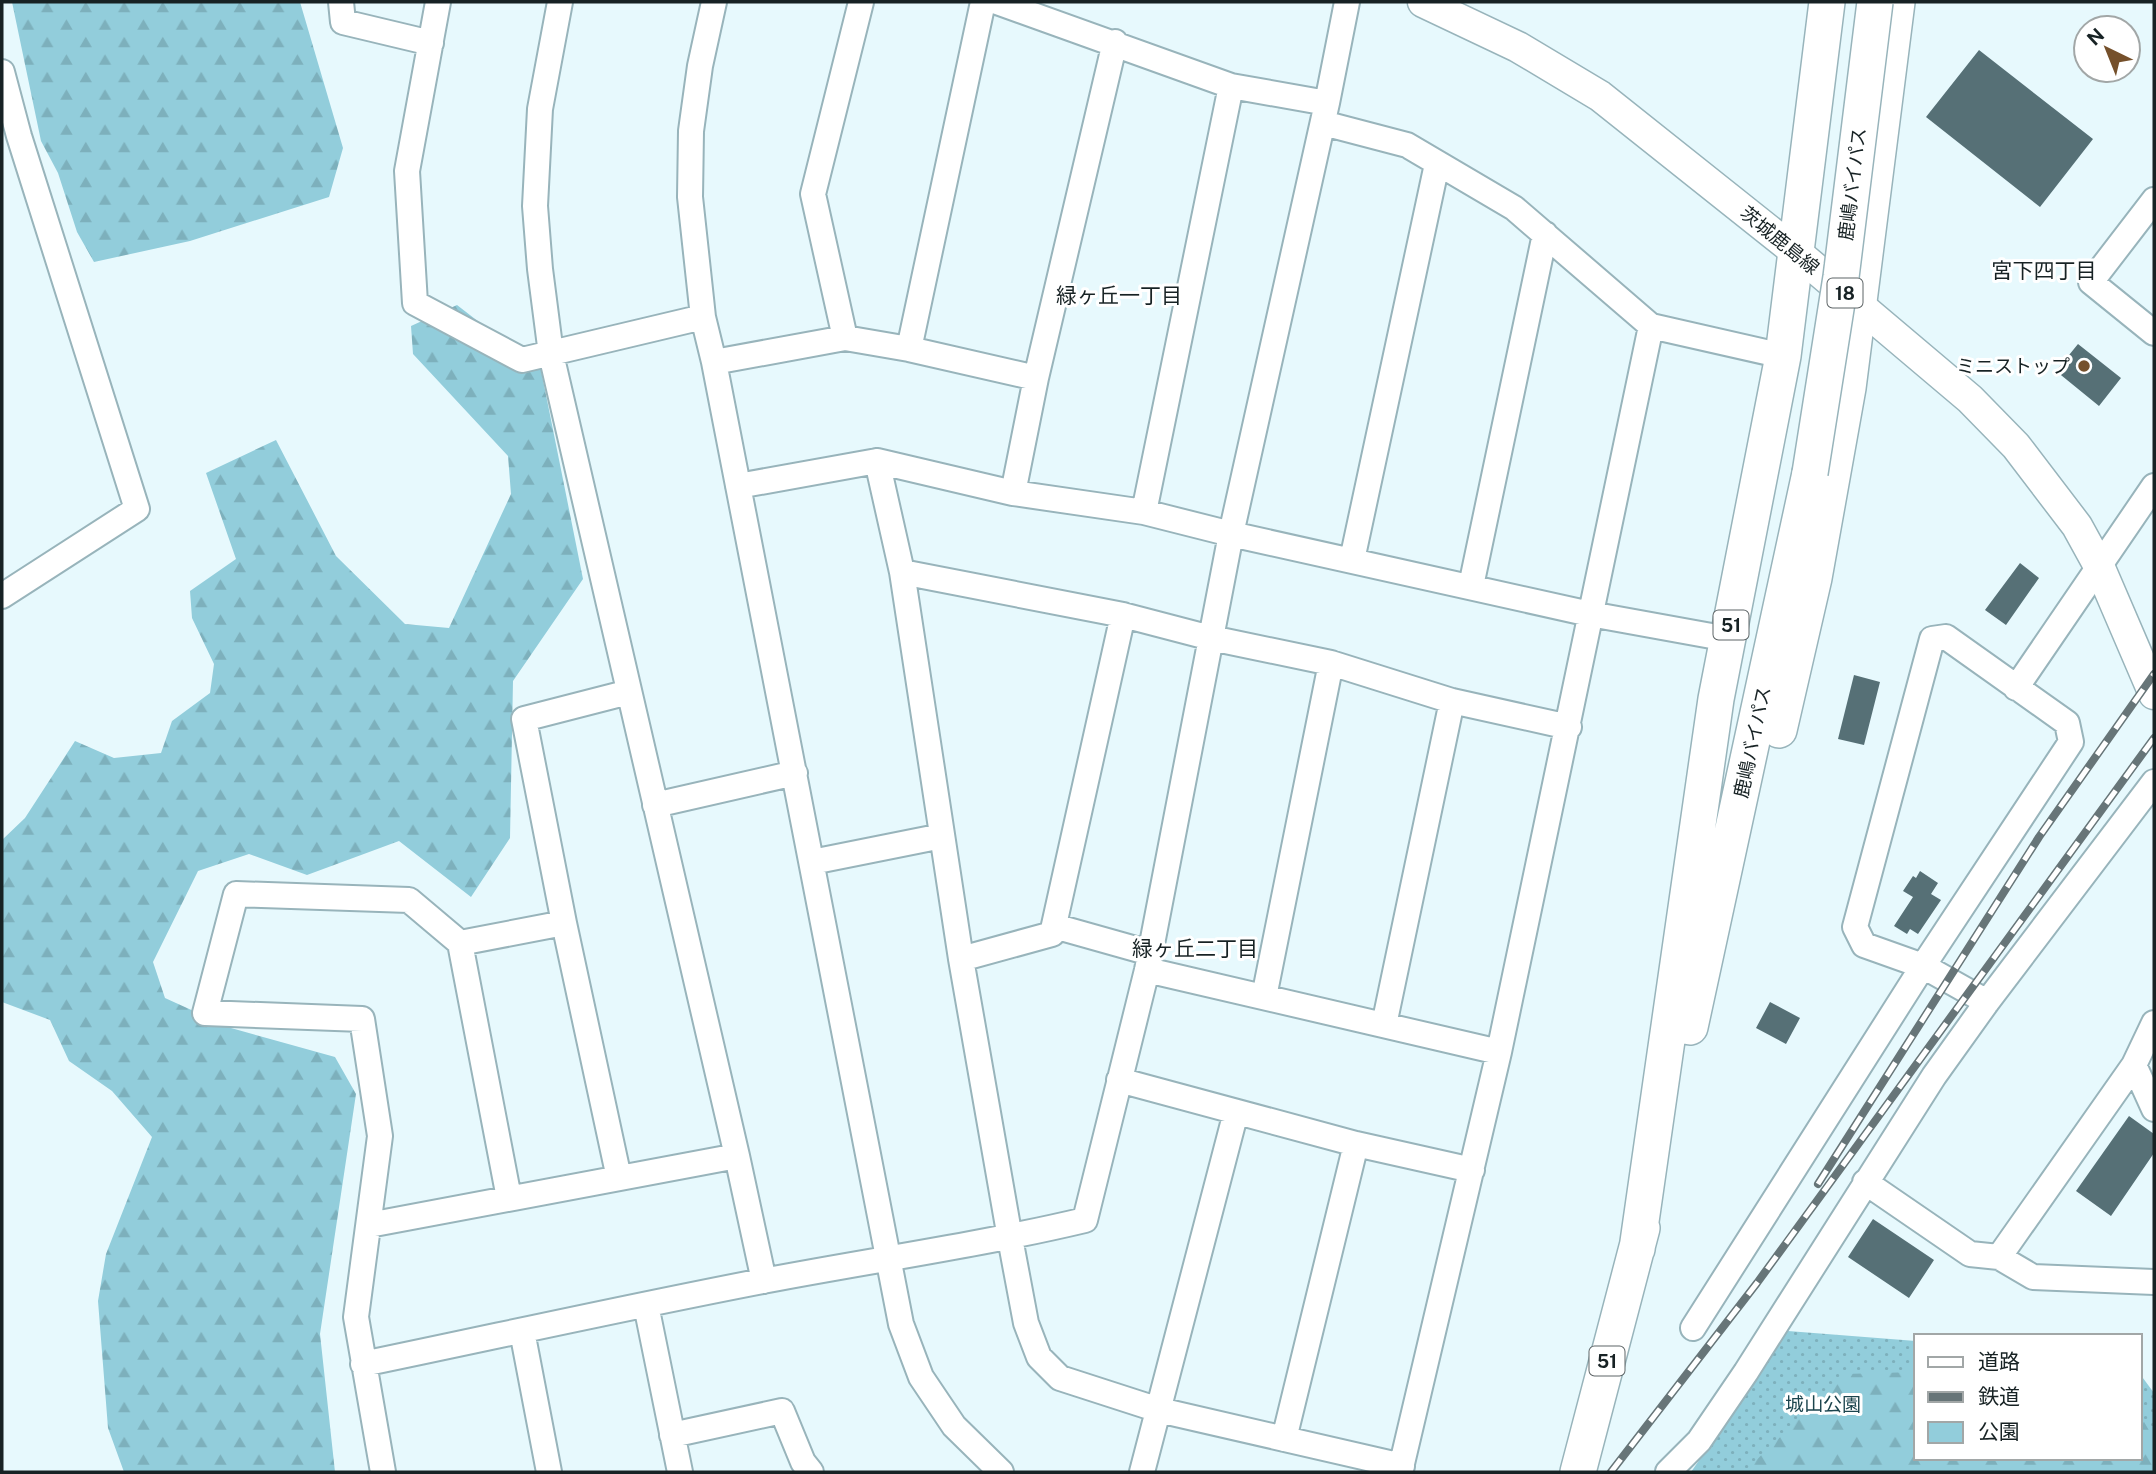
<svg xmlns="http://www.w3.org/2000/svg" width="2156" height="1474" viewBox="0 0 2156 1474" font-family="'Public Sans','Noto Sans JP',sans-serif">
  <defs>
    <pattern id="green-dots" width="8" height="8" patternUnits="userSpaceOnUse" patternTransform="scale(1.75)"><rect width="8" height="8" fill="#92cddb"/><path d="M2 2h.1M6 6h.1" fill="none" stroke="#7db0bc" stroke-width="1.8" stroke-linecap="round"/></pattern>
    <pattern id="forest-firs" width="22" height="20" patternUnits="userSpaceOnUse" patternTransform="scale(1.75)"><rect width="22" height="20" fill="#92cddb"/><path d="M5 1l3.5 6h-7zM16 11l3.5 6h-7z" fill="#7db0bc"/></pattern>
  </defs>
  <rect width="100%" height="100%" fill="#e7f9fd"/>
  <path fill="url(#green-dots)" d="M1788,1331L1916,1341V1458H2140V1374L2154,1393V1472H1691Z"/>
  <path fill="url(#forest-firs)" d="M12,2H300L343,148L329,197L190,241L94,262L77,232L58,173L41,141Z
    M457,305L541,370L583,579L513,681L510,838L471,897L399,841L307,875L249,854L198,871L153,962L165,998L231,1028L335,1057L356,1094L320,1334L335,1472H124L108,1428L98,1301L106,1254L152,1137L112,1091L69,1061L50,1020L2,1002V840L25,818L75,741L114,758L161,753L172,721L210,693L214,664L192,618L190,591L236,559L206,473L276,440L336,556L405,624L449,628L511,494L508,456L413,354L411,326Z
    M1916,1372V1458H2140V1415L2154,1439V1472H1744L1845,1374Z"/>
  <path fill="#567076" d="M1979,50L2093,139L2040,207L1926,117Z
    M2078,344L2121,378L2099,406L2056,371Z
    M2020,563L2039,578L2006,625L1985,610Z
    M1854,675L1880,682L1864,745L1838,739Z
    M1920,871L1938,883L1931,894L1941,900L1918,934L1910,929L1907,934L1894,926L1913,897L1903,891L1913,876L1916,878Z
    M1770,1002L1800,1018L1786,1044L1756,1028Z
    M2129,1116L2154,1134V1153L2111,1216L2076,1191Z
    M1873,1219L1934,1260L1909,1298L1848,1257Z"/>
  <g fill="none" stroke-linecap="round" stroke-linejoin="round">
    <defs>
      <path id="minor" d="M341,2L343,22L431,43
        M438,2L407,171L415,303L522,360L703,317
        M560,2L540,109L535,206L540,269L551,354L737,1156L764,1281
        M714,2L700,66L691,131L690,197L703,317L714,362L901,1324L921,1377L954,1426L1001,1472
        M997,2L1231,86L1327,103
        M2,72L19,136L137,509L2,596
        M1323,123L1407,145L1514,208L1651,326
        M2154,200L2091,282L2154,333
        M845,338L813,194L861,2
        M909,349L983,2
        M714,362L845,338L909,349L1036,378
        M877,461L902,572L961,959L1010,1238L1026,1323L1039,1357L1060,1378L1159,1410L1402,1466
        M738,486L877,461L1013,493L1144,512L1231,534L1590,614L1728,639
        M1013,493L1036,378L1115,42
        M1144,512L1231,86
        M1352,560L1437,164
        M902,572L1123,615L1211,638L1331,663L1452,701L1569,727
        M1471,586L1545,234
        M2016,688L2154,486
        M655,805L795,773
        M812,862L942,836
        M1054,926L1150,953
        M460,943L509,1198
        M961,959L1052,934L1123,615
        M1147,970L1499,1052
        M1264,997L1331,663
        M1384,1025L1452,701
        M2134,1065L2154,1109
        M1119,1080L1356,1144L1472,1170
        M619,1178L564,923L524,719L629,692
        M1865,1182L1970,1254L1999,1257L2134,1065L2154,1023
        M369,1225L737,1156
        M1999,1257L2033,1277L2154,1282
        M646,1305L680,1472
        M1693,1328L1923,966L2071,742L2067,723L1946,637L1932,639L1855,927L1864,945L1923,966L1987,1002
        M522,1331L549,1472
        M363,1364C498,1336 632,1306 768,1280C873,1260 980,1245 1085,1220L1147,970L1231,534L1327,103L1347,2
        M672,1435L782,1411L803,1462L811,1472
        M1284,1439L1356,1144
        M383,1472L356,1317L380,1136L362,1019L205,1013L236,894L409,900L460,943L564,923
        M1142,1472L1236,1112
        M1400,1472L1499,1052L1651,326L1783,356
        M1668,1472L1699,1441L1746,1372L1934,1076L1987,1002L2154,782"/>
      <path id="major" d="M1423,2L1518,47L1600,96L1796,252L1970,399L2016,446L2077,526L2099,566L2154,694"/>
      <path id="highway" d="M1779,730L1814,578L1848,388L1897,2
        M1690,1027L1810,473
        M1637,1249L1716,699L1783,356L1827,2
        M1578,1472L1642,1228"/>
    </defs>
    <use href="#minor" stroke="#98b4bb" stroke-width="28"/>
    <use href="#major" stroke="#98b4bb" stroke-width="33"/>
    <use href="#highway" stroke="#98b4bb" stroke-width="38"/>
    <use href="#minor" stroke="#fff" stroke-width="24"/>
    <use href="#major" stroke="#fff" stroke-width="30"/>
    <use href="#highway" stroke="#fff" stroke-width="35"/>
    <defs>
      <path id="rail" d="M1818,1184L2039,837L2154,674
        M1611,1472L1757,1283L2154,738"/>
    </defs>
    <use href="#rail" stroke="#677578" stroke-width="8"/>
    <use href="#rail" stroke="#fff" stroke-width="5" stroke-dasharray="16" stroke-linecap="butt"/>
    <defs>
      <path id="highway-bridge" d="M1810,473L1841,277L1875,2"/>
    </defs>
    <use href="#highway-bridge" stroke="#98b4bb" stroke-width="38" stroke-linecap="butt"/>
    <use href="#highway-bridge" stroke="#fff" stroke-width="35"/>
  </g>
  <circle fill="#75502b" stroke="#fff" stroke-width="2.5" cx="2084" cy="366" r="7"/>
  <g text-anchor="middle" dominant-baseline="central" stroke-width="6" stroke-linejoin="round" paint-order="stroke">
    <g fill="#fff" stroke="#5d6466" stroke-width="2">
      <rect x="1827.5" y="278.5" width="35" height="29" rx="5"/>
      <rect x="1713.5" y="610.5" width="35" height="29" rx="5"/>
      <rect x="1589.5" y="1346.5" width="35" height="29" rx="5"/>
    </g>
    <g font-size="18" font-weight="bold" fill="#172224">
      <text x="1845" y="293">18</text>
      <text x="1731" y="625">51</text>
      <text x="1607" y="1361">51</text>
    </g>
    <g font-size="19" fill="#172224" stroke="#fff">
      <text transform="translate(1852 184) rotate(-83)">鹿嶋バイパス</text>
      <text transform="translate(1780 240) rotate(39)">茨城鹿島線</text>
      <text transform="translate(1752 742) rotate(-78)">鹿嶋バイパス</text>
    </g>
    <g font-size="19" fill="#172224" stroke="#fff" text-anchor="end">
      <text x="2070" y="366">ミニストップ</text>
    </g>
    <g font-size="19" fill="#1b444d" stroke="#fff">
      <text x="1823" y="1404">城山公園</text>
    </g>
    <g font-size="21" fill="#172224" stroke="#fff">
      <text x="2044" y="270">宮下四丁目</text>
      <text x="1119" y="295">緑ヶ丘一丁目</text>
      <text x="1195" y="948">緑ヶ丘二丁目</text>
    </g>
  </g>
  <rect width="2156" height="1474" fill="none" stroke="#172224" stroke-width="7"/>
  <rect x="1914" y="1334" width="228" height="126" fill="#ffffff" stroke="#a2a7a7" stroke-width="2"/>
  <rect x="1928" y="1357" width="35" height="10" fill="#ffffff" stroke="#a2a7a7" stroke-width="2"/>
  <text x="1978" y="1369" font-size="21" fill="#172224">道路</text>
  <rect x="1928" y="1392" width="35" height="10" fill="#677578" stroke="#a2a7a7" stroke-width="2"/>
  <text x="1978" y="1404" font-size="21" fill="#172224">鉄道</text>
  <rect x="1928" y="1422" width="35" height="21" fill="#92cddb" stroke="#a2a7a7" stroke-width="2"/>
  <text x="1978" y="1439" font-size="21" fill="#172224">公園</text>
  <g transform="translate(2107 49) rotate(317)"><circle r="33" fill="#ffffff" stroke="#a2a7a7" stroke-width="2"/>
  <path d="M0-5L12 26L0 18L-12 26Z" fill="#75502b"/>
  <text y="-10" font-size="19" font-weight="bold" text-anchor="middle" fill="#172224">N</text>
  </g>
</svg>
